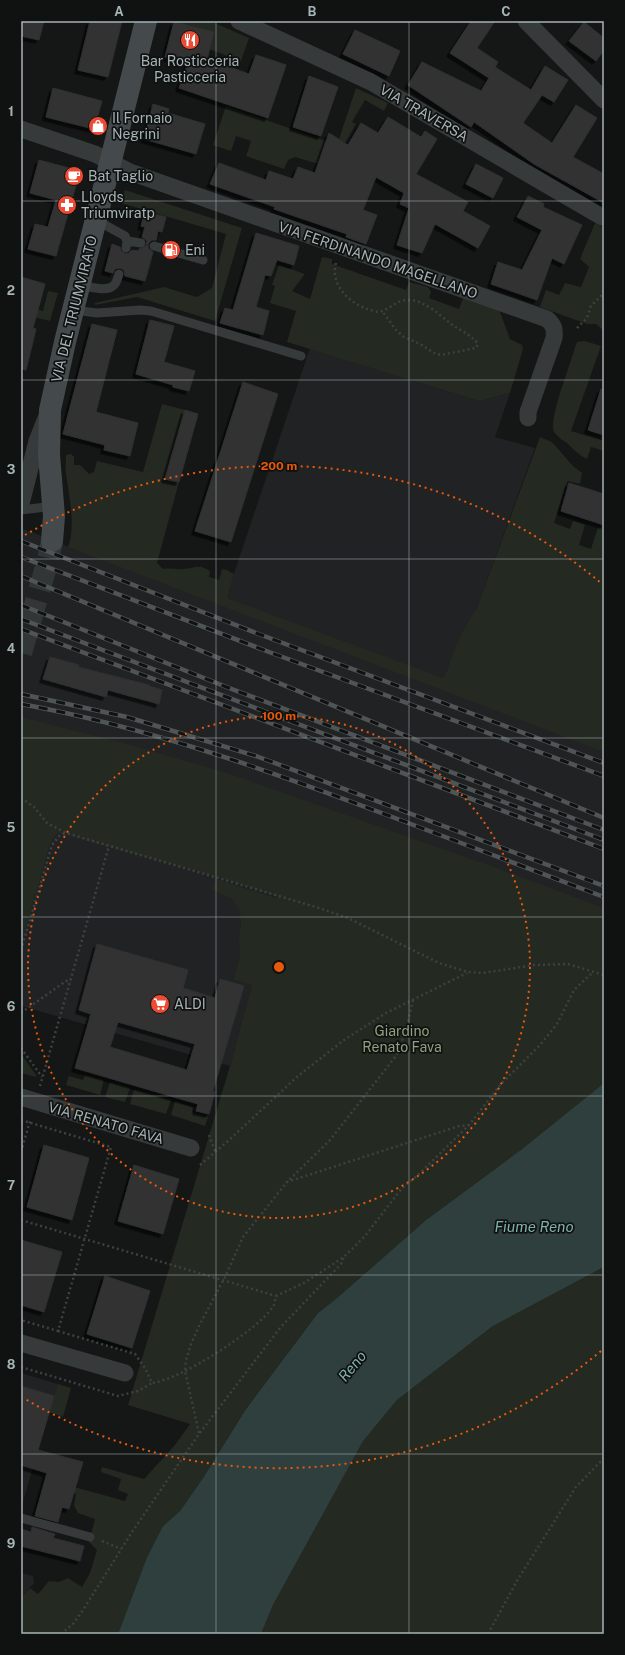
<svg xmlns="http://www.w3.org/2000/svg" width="625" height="1655" viewBox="0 0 625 1655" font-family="'Public Sans',sans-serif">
  <defs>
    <filter id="shadow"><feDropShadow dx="-3.5" dy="3.5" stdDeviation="0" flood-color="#0009"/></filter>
  </defs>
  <rect width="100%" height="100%" fill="#151616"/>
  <path fill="#212223" d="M310,348L479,401L510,393L495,437L535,448L476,610L604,737V934L21,784V528L82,552L226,597Z
    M45,827L60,833L216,877L277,897L230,1066L21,1006V917Z
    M21,1373L58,1384L21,1508Z
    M21,1573L33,1576L34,1583L21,1597Z"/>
  <path fill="#242921" d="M175,21H210L249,38L241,61L209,49L174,22Z
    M356,88L388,103L384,111L365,100L352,122L356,124L345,143L339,139Z
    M226,106L337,145L318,164L295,157L288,160L284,169L246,156L251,141L236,136L231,151L213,145Z
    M125,190L242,228L215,321L137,297L95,305V303L164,287L197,297L212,288L226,234L121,203Z
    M595,223L604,228V331L596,324H587L540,307L546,290L559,295L565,283L581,287L589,267L580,259Z
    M322,257L332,259V264L406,290L409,282L428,287L431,292L429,298L459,309L463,298L497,310L500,312L510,339L522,345L523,349L510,393L479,401L287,342L296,311L270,303L275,286L272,285L279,265L305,274L292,291L310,299Z
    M48,291L58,293L50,321L21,314V305L43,311Z
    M585,341L601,346L571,431L604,441V451L591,447L587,459C580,456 575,451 570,446C565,441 558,438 554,432C548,419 571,364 575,347L577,342Z
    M162,404L185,410L165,478L179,482L157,563L163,569C169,568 175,569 182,569C195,569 198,563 210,571L209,577L219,580L222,569L227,570L234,574L227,598L443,678C450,668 451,657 456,646C461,633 468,621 476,610L540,437L552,442L572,465L582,473L580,484L568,481L567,482L554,523L570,529L573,521L585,525L579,545L591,549L598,527L604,529V752L68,547C76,527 69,495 66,474C65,468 66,461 66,455L71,454L74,457V465H80L89,474L94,472L97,461L143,472Z
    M21,717L124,743L233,775L494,867L604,908V1083L522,1149L426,1220L337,1298L318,1313L246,1409L203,1478L180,1511L163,1526L147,1557L118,1634H21V1597L30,1588L38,1594L49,1581L59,1582L68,1578L82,1587L90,1573L97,1550L89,1542L95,1519L78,1513L74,1506L76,1494L44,1484L45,1479L125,1501L128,1494L118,1490L121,1479L101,1472L102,1467L144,1479L175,1445L190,1424L128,1405L230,1066L252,985L234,980L240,956L239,938L241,922L239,909L232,899L212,890L215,879L276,898L277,897L216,877L58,833L53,838L50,844L21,944Z
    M21,1054L36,1075V1077L21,1073Z
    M85,1075L104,1080L100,1095L66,1085L69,1076L83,1080Z
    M110,1082L130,1088L125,1102L105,1097Z
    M134,1089L171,1100L166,1114L130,1104Z
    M175,1101L193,1107L192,1112L208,1117L205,1126L171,1115Z
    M604,1267V1634H261L273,1605L363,1440L397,1400L493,1326Z
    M58,1384L71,1388L63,1417L49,1412Z"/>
  <path fill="#2e3f3e" d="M604,1083V1267L493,1326L397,1400L363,1441L273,1605L261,1634H118L147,1557L163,1526L180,1511L203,1478L246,1409L318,1313L337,1298L426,1220L522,1149Z"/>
  <path fill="#303132" stroke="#2f3132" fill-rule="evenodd" filter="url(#shadow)" d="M21,21H44L39,40L21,36Z
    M90,21H122L108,77L78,70Z
    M471,21H495L477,48L498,62L495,67L531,90L545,66L568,80L554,102L542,95L523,123L552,143L576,105L597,118L573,157L604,174V203L534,164L474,122L471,127L408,85L422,62L481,91L489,78L450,53Z
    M174,22L214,32L207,59L249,74L256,55L286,65L268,118L179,88L188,63L165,57Z
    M584,22L604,38V50L596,61L569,41Z
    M355,30L400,51L389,76L343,54Z
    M309,76L338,87L321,136L293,127Z
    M53,88L102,101L94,129L46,117Z
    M153,104L169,109L168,113L205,124L196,154L144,139Z
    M388,117L421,137L425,131L437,139L416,174L468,202L463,211L490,226L478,248L435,224L422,253L397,245L409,208L400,204L404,193L376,177L363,210L377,215L366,244L346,237L347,234L274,209L275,207L210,184L219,163L266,180L269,171L293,179L298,167L315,173L329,133L348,145L361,123L378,133Z
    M39,160L80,171L56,256L28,249L35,224L48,227L56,200L30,193Z
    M476,164L503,178L493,198L466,184Z
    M528,196L544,204L543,207L582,225L564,264L552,258L537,300L491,284L498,262L522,270L542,230L517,217Z
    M145,212L166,217L162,232L158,231L156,240H152L148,244V248L153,252L145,281L125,276L124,270L120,268L115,269L113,273L105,271L112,244L120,247L121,251L126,254L129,253L132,250L139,251V249L146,246L147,241L142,237L145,227L141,226Z
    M256,233L299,246L294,265L277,260L271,276L265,275L256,307L269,311L263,335L220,323L225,308L233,310Z
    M21,277L45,284L33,328L36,329L26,370L21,369Z
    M150,320L174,326L164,362L195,371L189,391L173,387V385L136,374Z
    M92,324L117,330L96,412L138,423L130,456L104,450L105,445L63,434Z
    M243,382L278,394L231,542L195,531Z
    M601,389L604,390V435L588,430Z
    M185,410L198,414L179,482L165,479Z
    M569,483L604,494V525L561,511Z
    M50,657L79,665L78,667L149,685V686L162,690L159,704L108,690L106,697L43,679Z
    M97,944L188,970L183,988L215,998L220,979L244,986L213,1091L215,1092L209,1114L196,1111L198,1104L75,1068L91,1014L79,1010ZM118,1022L195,1044L187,1070L110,1047Z
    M44,1145L89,1158L72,1220L27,1207Z
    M134,1165L179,1179L163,1234L118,1221Z
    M21,1240L62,1252L44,1312L21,1305Z
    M105,1276L150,1291L132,1348L87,1334Z
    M21,1386L54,1396L38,1450L83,1462L69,1509L62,1507L58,1522L35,1516L47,1473L21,1465Z
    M32,1527L55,1534L53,1538L84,1546L80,1561L21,1546V1529L31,1532Z"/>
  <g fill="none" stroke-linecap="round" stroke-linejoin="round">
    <path stroke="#323636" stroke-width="22" stroke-dasharray="22 11" stroke-linecap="butt" d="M21,653L48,560L52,541"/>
    <path stroke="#3c4142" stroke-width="2.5" stroke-dasharray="2 3" stroke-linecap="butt" d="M336,263C330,284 348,302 367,309C371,310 377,313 382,311C391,308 398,299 410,300C425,301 440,315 451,324C461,331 470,334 478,344L476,348L441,355L434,353L420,344L404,337L396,330L382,311
      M577,328L587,318L591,306L601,296L604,289
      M21,798L34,807L47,823L66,833L316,907L348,918L439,963L468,972L483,973L534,965L568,964L604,975
      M21,950L52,845L60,835L66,833
      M413,1000L406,1030L396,1056L330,1140L287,1182L459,1126L469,1125
      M21,1013L66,981L71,982
      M21,1048L42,1077
      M40,1086L109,846
      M21,1120L111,1147L58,1331L21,1320
      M209,1135L215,1151
      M21,1152L30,1121
      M200,1165L228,1141L298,1076L344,1040L386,1013L467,973
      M21,1220L276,1296
      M58,1331L135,1354L145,1368L152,1383C180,1380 256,1331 272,1308C275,1305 275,1300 276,1296L304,1283L344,1257L365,1236L402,1188L418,1175L469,1125L501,1084L540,1045L557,1024L574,990L593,972
      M21,1367L118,1396L138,1391L152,1383
      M199,1433L185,1371L186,1360L191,1344L199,1326L225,1277L243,1237L287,1182
      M102,1541L121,1549
      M61,1634L73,1624L83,1610L132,1532L199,1434L280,1328L341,1264L344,1257
      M488,1634L518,1579L576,1487L604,1458"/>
    <path stroke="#363a3b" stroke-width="9" d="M96,220L125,236L127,241L126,248
      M127,241L141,243
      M154,246L203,260
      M80,285C89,287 109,293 115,284C117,281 118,277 119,274
      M74,310L97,313L140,310L151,311L301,356
      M21,510L54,506
      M21,1518L90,1537"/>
    <path stroke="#363a3b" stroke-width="17" d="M239,21L371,82L602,217
      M526,21L604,100
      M21,129L95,154L130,172L547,319C554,325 555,329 554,338L528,412V418
      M21,504L37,441L47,416
      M21,1097L191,1148
      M21,1343L125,1373"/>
    <path stroke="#444a4b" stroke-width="22" d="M52,541L54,516L49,455L50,410L65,342L146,21"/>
    <defs>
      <path id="rail" d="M21,541L256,633L604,763
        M21,557L269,652L604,776
        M21,576L604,818
        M21,605L229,688L604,830
        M21,619L604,840
        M21,629L604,849
        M21,694L127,717L256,756L604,886
        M21,704C147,727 267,770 387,815C459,842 532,870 604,897"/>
    </defs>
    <use href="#rail" stroke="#4f5556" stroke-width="4.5"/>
    <use href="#rail" stroke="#101111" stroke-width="3" stroke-dasharray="9" stroke-linecap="butt"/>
  </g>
  <path fill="none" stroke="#a7b4b6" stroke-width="1" stroke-opacity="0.55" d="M216,21V1634M409,21V1634M21,201H604M21,380H604M21,559H604M21,738H604M21,917H604M21,1096H604M21,1275H604M21,1454H604"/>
  <g fill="none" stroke="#e8590c" stroke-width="2" stroke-dasharray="2 4">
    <circle cx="279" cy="967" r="251"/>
    <path d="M601 1351A501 501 0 0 1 25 1399M25 535A501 501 0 0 1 601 583"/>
  </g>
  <defs>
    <symbol id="restaurant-disc" viewBox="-11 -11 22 22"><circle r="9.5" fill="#ee4b35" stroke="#101111"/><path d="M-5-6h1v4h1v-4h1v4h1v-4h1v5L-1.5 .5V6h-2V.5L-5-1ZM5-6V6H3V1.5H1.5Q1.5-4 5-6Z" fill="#fff"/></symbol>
    <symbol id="shop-disc" viewBox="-11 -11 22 22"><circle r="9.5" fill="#ee4b35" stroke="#101111"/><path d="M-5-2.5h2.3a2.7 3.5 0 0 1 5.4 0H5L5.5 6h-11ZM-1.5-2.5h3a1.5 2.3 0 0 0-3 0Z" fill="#fff"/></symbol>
    <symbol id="cafe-disc" viewBox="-11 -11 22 22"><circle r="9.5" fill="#ee4b35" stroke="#101111"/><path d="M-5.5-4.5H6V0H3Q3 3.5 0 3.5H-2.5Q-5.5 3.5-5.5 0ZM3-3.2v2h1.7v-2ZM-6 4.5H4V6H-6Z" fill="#fff"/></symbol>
    <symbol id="pharmacy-disc" viewBox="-11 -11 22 22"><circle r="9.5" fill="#ee4b35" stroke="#101111"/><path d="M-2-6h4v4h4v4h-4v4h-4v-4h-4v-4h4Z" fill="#fff"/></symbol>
    <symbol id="fuel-disc" viewBox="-11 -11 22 22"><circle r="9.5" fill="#ee4b35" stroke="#101111"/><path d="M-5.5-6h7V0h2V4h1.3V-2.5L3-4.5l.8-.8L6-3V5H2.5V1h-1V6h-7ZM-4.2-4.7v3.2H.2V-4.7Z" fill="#fff"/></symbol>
    <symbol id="supermarket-disc" viewBox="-11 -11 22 22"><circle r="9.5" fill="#ee4b35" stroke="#101111"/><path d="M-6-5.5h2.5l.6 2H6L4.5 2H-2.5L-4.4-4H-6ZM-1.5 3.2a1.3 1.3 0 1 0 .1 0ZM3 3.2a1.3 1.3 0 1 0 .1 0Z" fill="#fff"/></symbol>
  </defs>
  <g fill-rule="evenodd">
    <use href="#restaurant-disc" x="179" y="29" width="22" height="22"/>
    <use href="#shop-disc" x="87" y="115" width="22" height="22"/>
    <use href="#cafe-disc" x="63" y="165" width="22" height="22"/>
    <use href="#pharmacy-disc" x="56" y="194" width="22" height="22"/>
    <use href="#fuel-disc" x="160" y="239" width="22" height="22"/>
    <use href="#supermarket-disc" x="149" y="993" width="22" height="22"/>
  </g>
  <g text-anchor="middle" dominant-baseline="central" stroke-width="3.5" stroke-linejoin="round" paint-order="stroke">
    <g font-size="14" fill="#a7b4b6" stroke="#101111" text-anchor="start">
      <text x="190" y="61" text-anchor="middle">Bar Rosticceria<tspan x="190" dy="16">Pasticceria</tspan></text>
      <text x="112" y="118">Il Fornaio<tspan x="112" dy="16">Negrini</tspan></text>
      <text x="88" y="176">Bat Taglio</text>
      <text x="81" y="197">Lloyds<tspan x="81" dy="16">Triumviratp</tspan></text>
      <text x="185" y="250">Eni</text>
      <text x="174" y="1004">ALDI</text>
    </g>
    <g font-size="14" fill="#a7b4b6" stroke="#101111">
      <text transform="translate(424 113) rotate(30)">VIA TRAVERSA</text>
      <text transform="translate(378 260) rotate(19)">VIA FERDINANDO MAGELLANO</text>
      <text transform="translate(74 309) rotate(-76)">VIA DEL TRIUMVIRATO</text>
      <text transform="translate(106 1123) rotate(16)">VIA RENATO FAVA</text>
    </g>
    <g font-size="14" fill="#8fa17e" stroke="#101111">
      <text x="402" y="1031">Giardino<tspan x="402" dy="16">Renato Fava</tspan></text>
    </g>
    <g font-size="15" font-style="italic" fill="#7eb1ad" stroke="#101111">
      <text x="534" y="1226">Fiume Reno</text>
      <text transform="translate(352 1366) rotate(-51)">Reno</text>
    </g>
  </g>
  <circle cx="279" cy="967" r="6" fill="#e8590c" stroke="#101111" stroke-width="2"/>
  <g font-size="12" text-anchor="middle" font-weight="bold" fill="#e8590c" stroke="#101111" stroke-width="3.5" stroke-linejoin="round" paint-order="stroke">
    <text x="279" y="470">200 m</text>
    <text x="279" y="720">100 m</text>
  </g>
  <rect width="625" height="1655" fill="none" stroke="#101111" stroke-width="44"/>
  <rect x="22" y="22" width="581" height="1611" fill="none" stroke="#a7b4b6" stroke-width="1.5"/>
  <g font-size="13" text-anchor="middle" font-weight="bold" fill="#a7b4b6">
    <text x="119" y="16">A</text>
    <text x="312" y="16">B</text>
    <text x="506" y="16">C</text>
    <text x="11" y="116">1</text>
    <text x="11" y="295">2</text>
    <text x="11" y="474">3</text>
    <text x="11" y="653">4</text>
    <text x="11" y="832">5</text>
    <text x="11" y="1011">6</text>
    <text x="11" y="1190">7</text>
    <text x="11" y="1369">8</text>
    <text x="11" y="1548">9</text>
  </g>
</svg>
